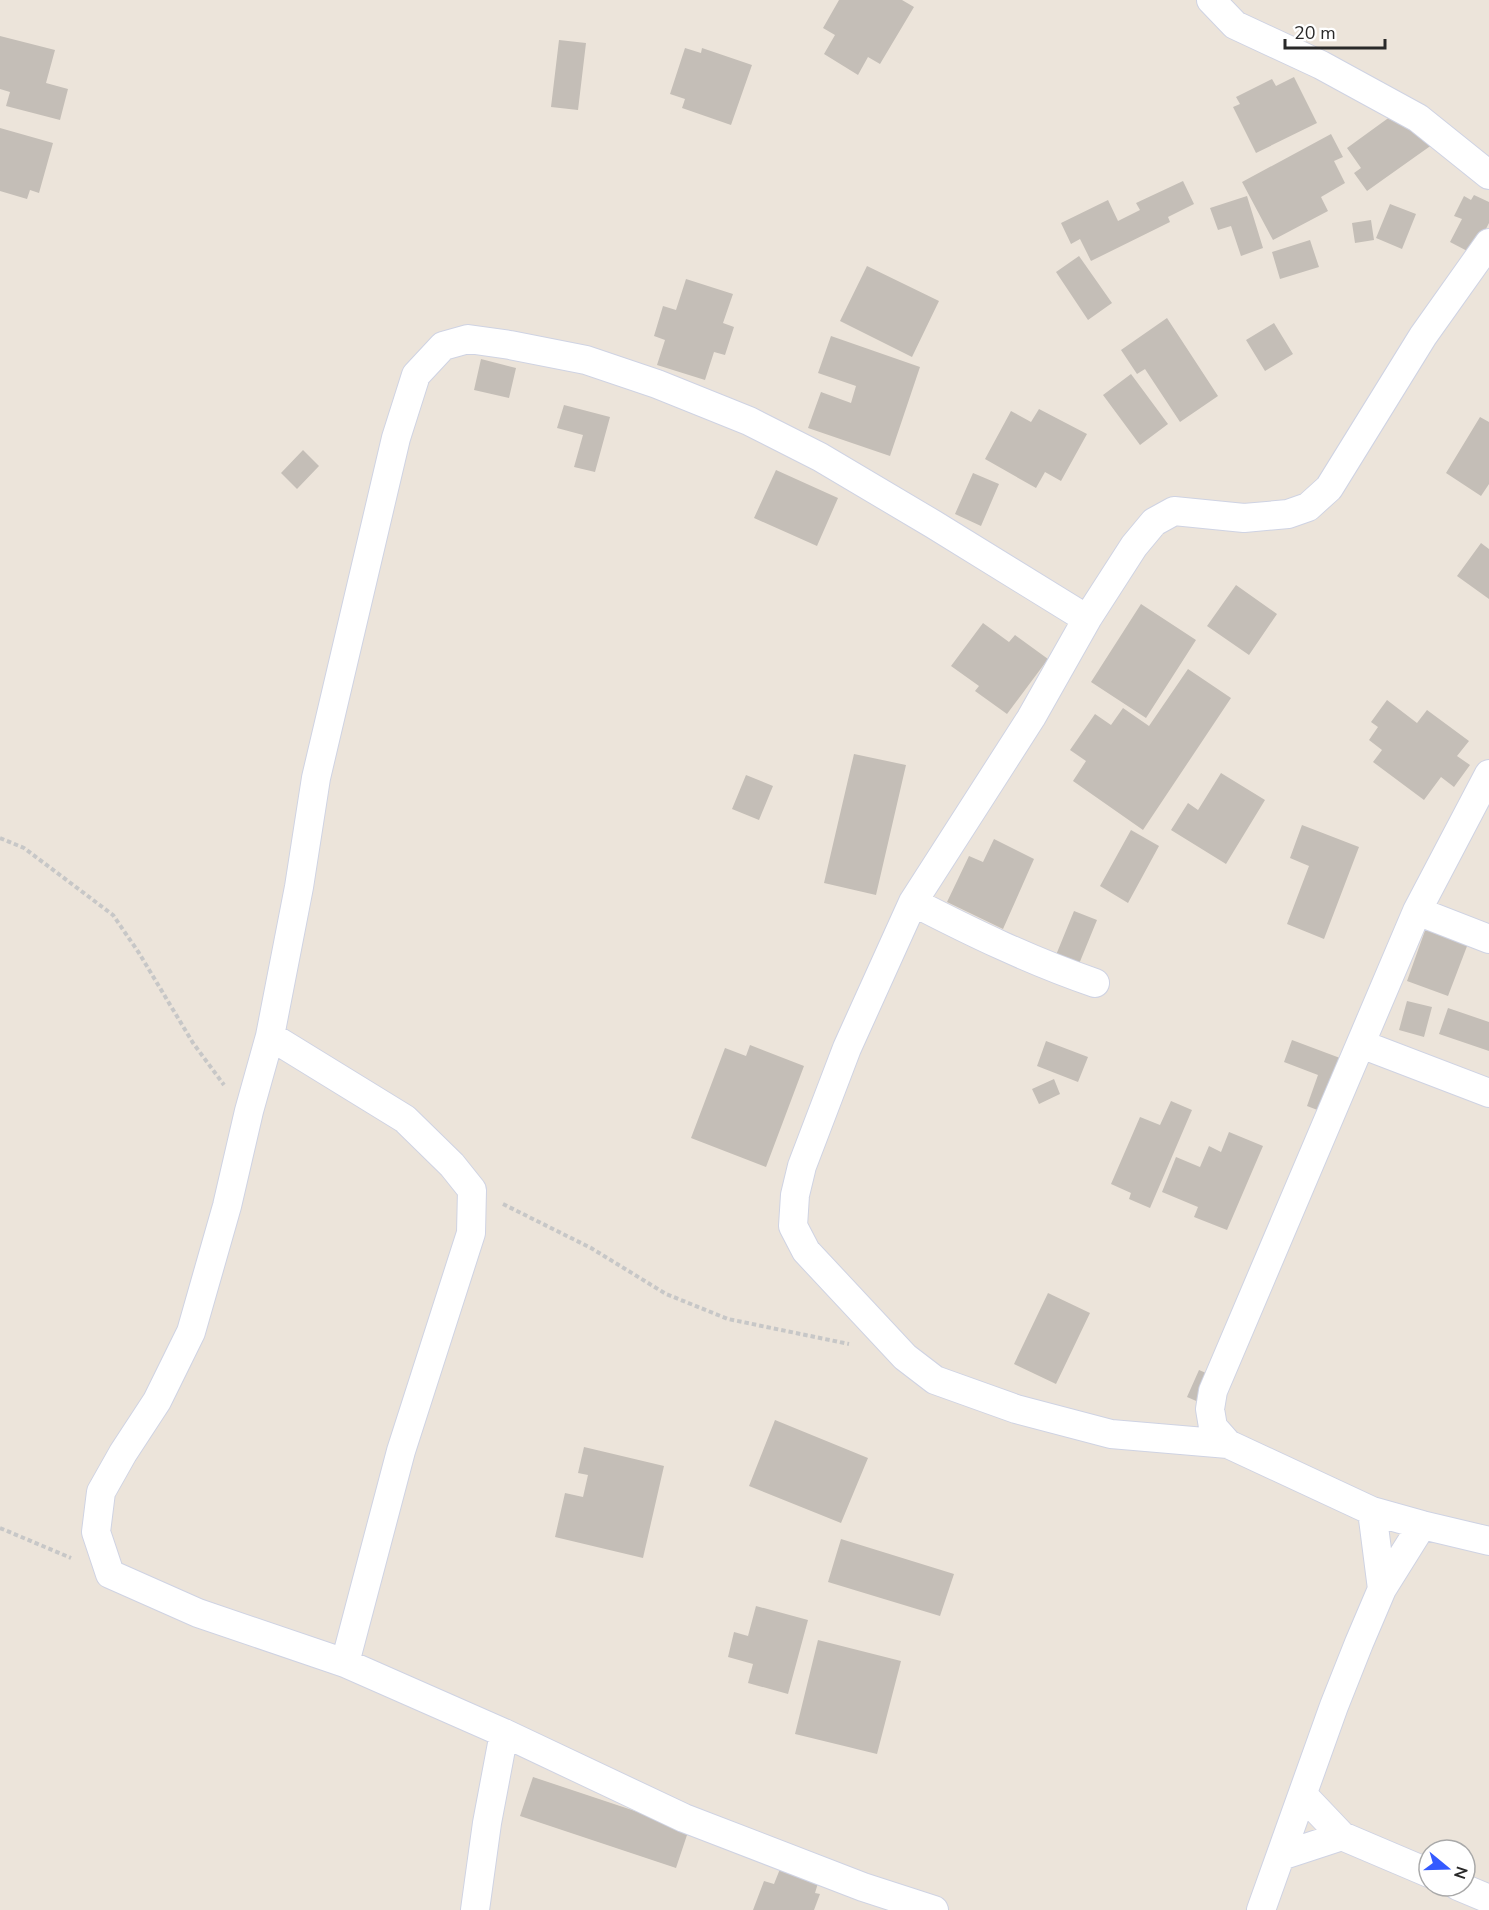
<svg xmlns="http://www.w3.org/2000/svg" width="1489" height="1910" viewBox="0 0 1489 1910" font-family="'Nunito Sans',sans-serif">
  <rect width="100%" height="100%" fill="#ece4da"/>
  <path fill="#c4beb7" d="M839,0H902L914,7L880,64L868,57L858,75L824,54L835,35L823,28Z
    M0,36L55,50L46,83L68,89L60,120L6,106L10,92L0,89Z
    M559,40L586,43L578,110L551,107Z
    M685,48L701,53L702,48L752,65L731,125L682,108L685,99L670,94Z
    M1294,77L1317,123L1256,153L1233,107L1240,104L1236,97L1272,79L1276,86Z
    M1398,111L1436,142L1367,191L1354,173L1361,168L1347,148Z
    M0,128L53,143L39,193L30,190L27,199L0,191Z
    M1331,134L1343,157L1334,161L1345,183L1321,197L1328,211L1273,240L1242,182Z
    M1183,181L1194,204L1168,217L1170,222L1091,261L1080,239L1071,244L1061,223L1108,200L1118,221L1140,210L1136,203Z
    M1474,195L1489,202V223L1473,254L1450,242L1462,219L1454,216L1464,196L1471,200Z
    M1247,196L1263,248L1241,256L1231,226L1218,230L1210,208Z
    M1390,204L1416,214L1402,249L1376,238Z
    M1371,220L1374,240L1355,243L1352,223Z
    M1310,240L1319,267L1280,279L1272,252Z
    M1079,256L1112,303L1088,320L1056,272Z
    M867,266L939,301L912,357L840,321Z
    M686,279L733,294L723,323L734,327L725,355L714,352L705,380L657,365L665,340L654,336L663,306L676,310Z
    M1167,318L1218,396L1180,422L1145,369L1137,374L1121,350Z
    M1274,323L1293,354L1265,371L1246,340Z
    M831,336L920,367L890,456L808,428L821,392L851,403L856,386L818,373Z
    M481,359L516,368L509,398L474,390Z
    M1131,374L1168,424L1140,445L1103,395Z
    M564,405L610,417L595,472L574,467L583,435L557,428Z
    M1039,409L1087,434L1061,481L1045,472L1036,488L985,459L1011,411L1031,422Z
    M1480,417L1489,422V484L1481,496L1446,473Z
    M303,450L319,466L297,489L281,473Z
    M776,470L838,498L817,546L754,518Z
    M973,473L999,484L981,526L955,514Z
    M1481,543L1489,549V599L1457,576Z
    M1236,585L1277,614L1249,655L1207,626Z
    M1141,604L1196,640L1146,718L1091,682Z
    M983,623L1009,642L1015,635L1048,659L1007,714L975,691L979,686L951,666Z
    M1188,669L1231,698L1143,830L1073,781L1086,761L1070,750L1095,714L1111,725L1123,708L1149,726Z
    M1387,700L1417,723L1427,710L1469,741L1457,756L1470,765L1454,787L1441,777L1424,800L1373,762L1382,750L1369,740L1378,727L1371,722Z
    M854,754L906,765L876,895L824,883Z
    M1221,773L1265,800L1226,864L1171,830L1188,803L1198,810Z
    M746,775L773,786L759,820L732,809Z
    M1302,825L1359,847L1324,939L1287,924L1309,866L1290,858Z
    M1131,830L1159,846L1128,903L1100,886Z
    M994,839L1034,859L1003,929L947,902L969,856L983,862Z
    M1074,911L1097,920L1079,964L1056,955Z
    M1427,925L1469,941L1448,996L1407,981Z
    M1407,1001L1432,1007L1424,1037L1399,1030Z
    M1448,1008L1489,1022V1051L1439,1034Z
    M1292,1040L1348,1061L1328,1114L1307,1106L1318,1075L1284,1062Z
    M1046,1041L1088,1057L1078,1082L1037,1066Z
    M750,1045L804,1066L766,1167L691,1138L725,1048L746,1056Z
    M1054,1079L1060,1094L1039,1104L1032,1089Z
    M1171,1101L1192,1110L1150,1208L1129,1199L1131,1193L1111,1184L1140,1117L1160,1125Z
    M1229,1132L1263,1146L1227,1230L1194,1217L1198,1207L1162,1192L1176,1157L1200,1167L1209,1146L1221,1152Z
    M1048,1293L1090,1313L1056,1384L1014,1364Z
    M1199,1370L1213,1376L1201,1403L1187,1397Z
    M775,1420L868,1458L841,1523L749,1486Z
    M584,1447L664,1466L643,1558L555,1537L565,1493L583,1497L588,1475L578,1473Z
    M841,1539L954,1574L940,1616L828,1582Z
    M756,1606L808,1620L788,1694L748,1683L753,1664L728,1657L734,1632L748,1636Z
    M818,1640L901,1661L877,1754L795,1734Z
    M533,1777L689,1829L676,1868L520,1816Z
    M780,1869L818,1883L815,1893L820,1894L814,1910H753L764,1881L774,1884Z"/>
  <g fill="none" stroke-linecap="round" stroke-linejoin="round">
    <defs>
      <path id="street" d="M1211,0L1235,25L1321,65L1418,118L1489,175
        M1489,774L1417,911L1213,1391L1210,1409L1213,1427L1228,1444L1372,1511L1422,1525L1489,1541
        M913,902C973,933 1031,961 1095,983
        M1417,911L1489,939
        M270,1036L405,1119L452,1165L472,1190L471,1233L401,1451L345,1663
        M1361,1044L1489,1093
        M1228,1444L1111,1434L1016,1409L935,1380L905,1357L806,1251L793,1226L795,1195L802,1166L847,1048L913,902L1031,718L1087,619L1134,546L1154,522L1174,511L1244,518L1288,514L1308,507L1329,488L1423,336L1489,243
        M1372,1511L1382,1589
        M1303,1795L1342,1836L1429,1873
        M1281,1856L1342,1836
        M1458,1886L1489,1899
        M475,1910L487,1823L504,1733
        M934,1910L863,1887L684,1818L504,1733L345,1663L198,1613L110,1574L96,1532L101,1492L123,1453L157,1401L191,1332L227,1206L249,1111L270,1036L299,887L316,778L396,438L416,375L443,346L468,339L510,345L586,360L657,384L749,421L820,457L933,524L1087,619
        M1261,1910L1334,1706L1359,1643L1382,1589L1422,1525"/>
    </defs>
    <use href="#street" stroke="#cfd3e3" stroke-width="30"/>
    <path stroke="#c7c7c7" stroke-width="4" stroke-dasharray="4.5 3" stroke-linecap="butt" d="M0,838L24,848L113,915L139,953L193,1043L224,1085
      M503,1204L591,1248L666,1294L728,1319L849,1344
      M0,1528L71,1558"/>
    <use href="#street" stroke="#fff" stroke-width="28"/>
  </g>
  <g transform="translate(1447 1868) rotate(109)"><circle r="28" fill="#ffffff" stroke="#a9a9a9" stroke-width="1.5"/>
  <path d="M0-4.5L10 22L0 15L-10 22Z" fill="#345aff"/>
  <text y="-9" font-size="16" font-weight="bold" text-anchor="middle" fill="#292929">N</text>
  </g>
  <path d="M1285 39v9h100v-9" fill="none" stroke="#292929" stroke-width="3"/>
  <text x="1294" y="39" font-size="18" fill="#292929" stroke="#ffffff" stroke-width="4.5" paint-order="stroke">20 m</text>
</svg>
